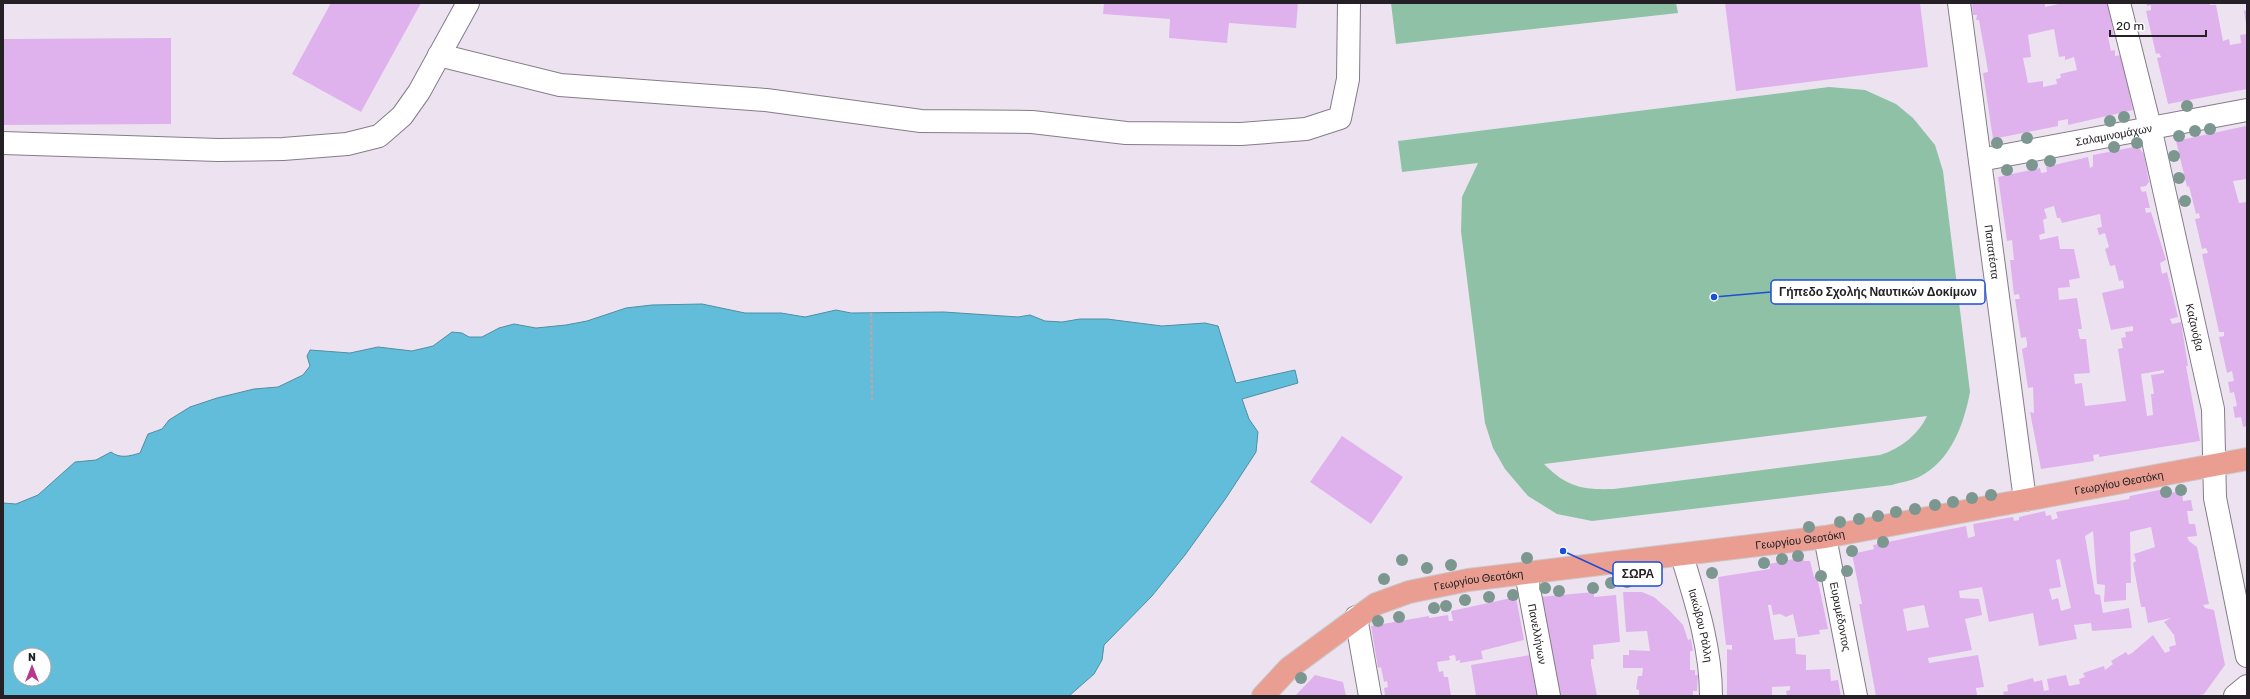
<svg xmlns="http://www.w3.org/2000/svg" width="2250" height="699" viewBox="0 0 2250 699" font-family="Rubik,sans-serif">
  <rect width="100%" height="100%" fill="#ede3f0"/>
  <path fill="#8ec1a6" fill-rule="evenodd" d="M1391,3H1676L1678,13L1396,44Z
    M1829,87L1865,90L1896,104L1913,118L1935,145L1943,171L1970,392C1964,424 1951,461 1919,477C1911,481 1901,482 1892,485L1592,521L1557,514L1528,496L1505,469L1493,448L1485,423L1461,231L1462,197L1478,163L1402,172L1398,141ZM1927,416C1918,435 1900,449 1880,455L1614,489C1582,490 1567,487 1544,464Z"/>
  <path fill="#61bdd9" stroke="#4f8ea3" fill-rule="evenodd" d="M702,304L745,313H781L805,317L836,310L851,313L944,312L1018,317L1030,315L1045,321L1062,322L1080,319H1107L1162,326L1205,323L1218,326L1236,383L1295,370L1298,383L1242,399L1249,419L1258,432L1256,452L1226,498L1185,555L1152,596L1104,645L1102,660L1094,674L1069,696H3V503L16,504L38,495L75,462L96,460L111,452C120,459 130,456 140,453L148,434L162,429L169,420L190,407L217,398L254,389L278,387L303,375L310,366L307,356L310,350L350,353L378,347L412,351L433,346L452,332L462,333L469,337H482L499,328L514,324L536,328L566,325L587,321L626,308L652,305ZM20,655H44V679H20Z"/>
  <path fill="#dfb2ee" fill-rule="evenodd" d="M331,3H421L361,112L292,74Z
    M1104,3H1298L1296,28L1229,23L1227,43L1169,38L1170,19L1103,14Z
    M1725,3H1920L1928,67L1736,91Z
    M1972,3H2045V7L2063,3H2108L2114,36H2108L2111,51L2115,50V56L2121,55L2133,110L2068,125V119L2058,121V126L1993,139L1983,73L1988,72L1987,65L1979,20H1976L1977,15H1973ZM2054,29L2059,57L2065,56V60L2074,57L2077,70L2060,74L2061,78L2056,79L2057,84L2043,87V81L2028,83L2023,58L2031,57L2028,35Z
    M2146,3H2209L2210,5H2216L2223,41L2229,39L2230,45L2241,43L2240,35L2247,34V89L2168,104L2157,58L2161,57L2159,53L2156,54L2146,11L2151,10V5L2147,6Z
    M2247,10V24H2246L2244,11Z
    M171,38V124L3,125V39Z
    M2246,126L2247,179L2233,181L2239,203L2247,202V426L2243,427L2241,417L2235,418L2233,407L2237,406L2234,392L2230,393L2228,382L2234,381L2232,371L2227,373L2219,337L2224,336V332H2219L2202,254L2208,253L2206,248L2202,249L2195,219L2200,218L2199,213L2196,214L2189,186L2187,187L2176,141Z
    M2134,147L2140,149L2144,154L2149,182L2146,186L2140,187L2142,192L2146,191L2150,208H2145L2146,213L2151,212L2166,260L2160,263L2162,274L2167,272L2178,317L2170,319L2172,324L2181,322L2188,366H2186L2200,441L2099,457V454L2093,455L2094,461L2041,469L2030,412L2034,413L2033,387L2028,388L2022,349L2027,347V343L2026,337L2021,338L2015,299H2020L2019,294L2014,295L2010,260H2014L2012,240L2007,241L1998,177L2040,168L2041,173L2047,172L2046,167L2088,157L2090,168L2093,166V155ZM2054,206L2057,218H2060L2062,223L2100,214L2102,227L2097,228L2099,235L2105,233L2109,247L2105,249L2110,266L2115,265L2119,281L2123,280L2124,288L2102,293L2111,330L2133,326V331L2125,332L2126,337L2121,338L2123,348L2118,349L2126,401L2085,406L2082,383L2075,384L2074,374L2090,373L2086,339H2080L2079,335L2078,329H2082L2077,298L2059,300L2058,288L2070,287L2069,280L2080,278L2074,249H2060L2058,236L2040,240L2039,235L2045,233L2043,220L2047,218L2044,209ZM2164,370V373L2151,375L2154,394H2151L2153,415L2147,416L2141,374Z
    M1342,436L1403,477L1371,524L1310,482Z
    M2164,489L2163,494L2182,491L2183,501L2191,500L2193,511H2187L2189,524H2195L2197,536L2187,537L2189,541L2197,547L2209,604L2203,605L2205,608L2214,610L2225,665L2204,694L2196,696H2004L2003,692L2008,691L2007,685L2033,678L2034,682L2042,680L2044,691L2049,690L2047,679L2066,675L2069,686L2080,684L2079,679L2085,677L2083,673L2104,666L2105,670L2113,664L2111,661L2126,652L2128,655L2132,653L2153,635L2165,653L2170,651L2169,647L2176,645L2174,635L2164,622L2171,618L2148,623L2145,607H2141L2133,563L2136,561L2134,554L2155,547L2151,527L2130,532L2131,583H2126V600L2104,602L2105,585L2097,584L2093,531L2085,536L2095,594L2100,595L2103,613L2129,608L2132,628L2092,631L2091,623L2074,625L2077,639L2039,646L2033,613L1989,622L1982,587L1959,591L1960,598L1979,599L1982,615L1965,619L1972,650L1928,658L1929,663L1978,655L1984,687L1976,688L1977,695L1974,696H1876L1859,604H1862L1852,554L1874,549L1873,545L1966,526L1968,538L1975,536L1973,524L2013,517L2014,521L2019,520V517L2045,511L2046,516L2051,515L2052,520L2058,518L2056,512L2129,499L2130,496ZM2060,559L2071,608L2061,611L2058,598L2052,600L2049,589L2061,587L2056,560ZM1924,605L1929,627L1907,631L1903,609Z
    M1803,557L1804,561H1810L1814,577L1817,576L1828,629L1819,630L1820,634L1798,637L1793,614L1786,617L1780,614L1773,615L1771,605H1768L1774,640L1795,638L1796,654L1806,655V670L1830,669L1831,681L1838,680L1841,696H1787L1786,691L1790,690V686L1772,687V696H1727V649L1732,650V645H1726L1718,577L1770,569L1769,564Z
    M1594,592V597L1616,595L1620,642L1593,645L1594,659H1591V664L1597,696H1560L1554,662L1550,663L1539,597Z
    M1623,592H1642L1654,597L1670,611L1683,625L1688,640L1691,639L1693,651H1690V670H1695V675H1698L1697,691H1693V696H1639V690L1636,689L1638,676H1642L1643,668H1623V655H1629V650L1650,651L1647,631L1626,632Z
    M1516,597L1524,640L1481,651L1483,659L1460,663V660L1456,661L1455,655L1449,656L1450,660L1437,662L1439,672L1443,671L1444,677H1448L1451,696H1385L1384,688L1388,687L1387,681L1384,682L1381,667L1378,668L1371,626L1429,616V618L1448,615L1449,621H1453L1451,611Z
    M1530,655L1538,696H1476L1471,665Z
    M1315,675L1343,682L1346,696H1295Z"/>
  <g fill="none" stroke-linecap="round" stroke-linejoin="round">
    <defs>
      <g id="minor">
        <path id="s1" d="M1959,3L2025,500"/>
        <path id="s2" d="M2119,3L2150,127L2213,409L2215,498L2247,656"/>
        <path d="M439,55L560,85L766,100L921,121L1032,122L1126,133L1241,134L1306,129L1340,118L1348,79L1349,3"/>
        <path d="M3,143L218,150L283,149L347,144L379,136L402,116L419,92L468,3"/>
        <path id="s3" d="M1980,160L2247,110"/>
        <path id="s4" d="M1825,537L1856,696"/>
        <path id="s5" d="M1682,556C1696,602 1711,647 1711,696"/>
        <path id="s6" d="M1526,573L1549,696"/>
        <path d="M1356,617L1370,696"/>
        <path d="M2235,696L2247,686"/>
      </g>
      <g id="major">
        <path id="s7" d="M1263,696L1289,668L1376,604L1409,592L1468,580L1825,537L2247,459"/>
      </g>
    </defs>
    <use href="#minor" stroke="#857c89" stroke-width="24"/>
    <use href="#major" stroke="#cac9cb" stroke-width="24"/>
    <path stroke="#b0a8b2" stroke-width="2.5" stroke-dasharray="4 2" stroke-linecap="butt" d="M871,313L872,400"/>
    <use href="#minor" stroke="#fff" stroke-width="22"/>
    <use href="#major" stroke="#e99e91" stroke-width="22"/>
  </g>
  <g fill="#7b978f">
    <circle cx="2187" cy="106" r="6"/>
    <circle cx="2124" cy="117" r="6"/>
    <circle cx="2110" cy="121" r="6"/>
    <circle cx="2210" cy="129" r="6"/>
    <circle cx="2195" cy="131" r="6"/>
    <circle cx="2179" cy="136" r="6"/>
    <circle cx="2027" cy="138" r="6"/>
    <circle cx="1997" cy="143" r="6"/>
    <circle cx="2137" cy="143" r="6"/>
    <circle cx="2114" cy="147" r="6"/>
    <circle cx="2174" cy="156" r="6"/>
    <circle cx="2050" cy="161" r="6"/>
    <circle cx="2032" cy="165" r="6"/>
    <circle cx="2007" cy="170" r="6"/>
    <circle cx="2179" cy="178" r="6"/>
    <circle cx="2185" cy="201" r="6"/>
    <circle cx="2181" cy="490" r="6"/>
    <circle cx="2166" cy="492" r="6"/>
    <circle cx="1991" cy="495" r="6"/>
    <circle cx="1972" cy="498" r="6"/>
    <circle cx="1953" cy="502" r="6"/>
    <circle cx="1935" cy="505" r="6"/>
    <circle cx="1915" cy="509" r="6"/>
    <circle cx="1896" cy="512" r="6"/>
    <circle cx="1878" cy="516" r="6"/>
    <circle cx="1859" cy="519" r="6"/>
    <circle cx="1840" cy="522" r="6"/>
    <circle cx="1809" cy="527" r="6"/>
    <circle cx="1883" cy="542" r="6"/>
    <circle cx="1852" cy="551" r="6"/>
    <circle cx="1798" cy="556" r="6"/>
    <circle cx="1527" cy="558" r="6"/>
    <circle cx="1782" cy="559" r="6"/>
    <circle cx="1402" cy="560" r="6"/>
    <circle cx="1764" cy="563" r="6"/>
    <circle cx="1451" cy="565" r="6"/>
    <circle cx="1427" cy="568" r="6"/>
    <circle cx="1847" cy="571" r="6"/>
    <circle cx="1712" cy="573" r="6"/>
    <circle cx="1821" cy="576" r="6"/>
    <circle cx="1384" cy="579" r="6"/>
    <circle cx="1627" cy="582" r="6"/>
    <circle cx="1611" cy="583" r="6"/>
    <circle cx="1545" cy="588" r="6"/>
    <circle cx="1593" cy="588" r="6"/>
    <circle cx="1559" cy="591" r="6"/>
    <circle cx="1513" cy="595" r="6"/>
    <circle cx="1489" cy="597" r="6"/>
    <circle cx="1465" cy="600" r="6"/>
    <circle cx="1446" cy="606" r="6"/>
    <circle cx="1434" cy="608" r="6"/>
    <circle cx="1399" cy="617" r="6"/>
    <circle cx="1378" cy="621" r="6"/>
    <circle cx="1301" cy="678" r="6"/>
  </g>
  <g text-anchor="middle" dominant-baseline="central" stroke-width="4" stroke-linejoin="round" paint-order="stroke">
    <g font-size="11" fill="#242025" stroke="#fff">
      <text stroke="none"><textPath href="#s3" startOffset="136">Σαλαμινομάχων</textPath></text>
      <text stroke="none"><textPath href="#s1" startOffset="251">Παπατέστα</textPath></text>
      <text stroke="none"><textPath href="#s2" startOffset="333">Καζανόβα</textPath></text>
      <text stroke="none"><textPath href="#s7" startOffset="900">Γεωργίου Θεοτόκη</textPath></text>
      <text stroke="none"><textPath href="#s7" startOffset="576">Γεωργίου Θεοτόκη</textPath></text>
      <text stroke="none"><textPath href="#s7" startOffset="252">Γεωργίου Θεοτόκη</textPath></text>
      <text stroke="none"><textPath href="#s4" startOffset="81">Ευρυμέδοντος</textPath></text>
      <text stroke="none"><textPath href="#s5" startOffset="72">Ιακώβου Ράλλη</textPath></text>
      <text stroke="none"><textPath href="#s6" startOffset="62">Πανελλήνων</textPath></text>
    </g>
  </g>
  <path fill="none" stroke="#1d4ed8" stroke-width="1.5" d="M1714 297L1771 292M1563 551L1613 574"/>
  <g fill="#1d4ed8" stroke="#fff" stroke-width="1.5">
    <circle cx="1714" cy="297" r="4"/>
    <circle cx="1563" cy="551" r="4"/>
  </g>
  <g fill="#fff" stroke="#1d4ed8" stroke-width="1.5">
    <rect x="1771" y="280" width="214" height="24" rx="4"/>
    <rect x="1613" y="562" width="49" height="24" rx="4"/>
  </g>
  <g font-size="12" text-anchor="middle" font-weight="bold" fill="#242025">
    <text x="1878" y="296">Γήπεδο Σχολής Ναυτικών Δοκίμων</text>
    <text x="1638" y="578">ΣΩΡΑ</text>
  </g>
  <rect width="2250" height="699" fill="none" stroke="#242025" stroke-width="8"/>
  <g transform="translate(32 667)"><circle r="19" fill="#ffffff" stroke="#a7a6a8"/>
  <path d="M0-3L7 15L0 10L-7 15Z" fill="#b63a8b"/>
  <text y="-6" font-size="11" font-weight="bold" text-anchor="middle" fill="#242025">N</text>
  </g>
  <path d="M2110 30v6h96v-6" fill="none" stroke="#242025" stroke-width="2"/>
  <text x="2116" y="30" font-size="12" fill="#242025" stroke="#ffffff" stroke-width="3" paint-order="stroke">20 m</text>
</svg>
